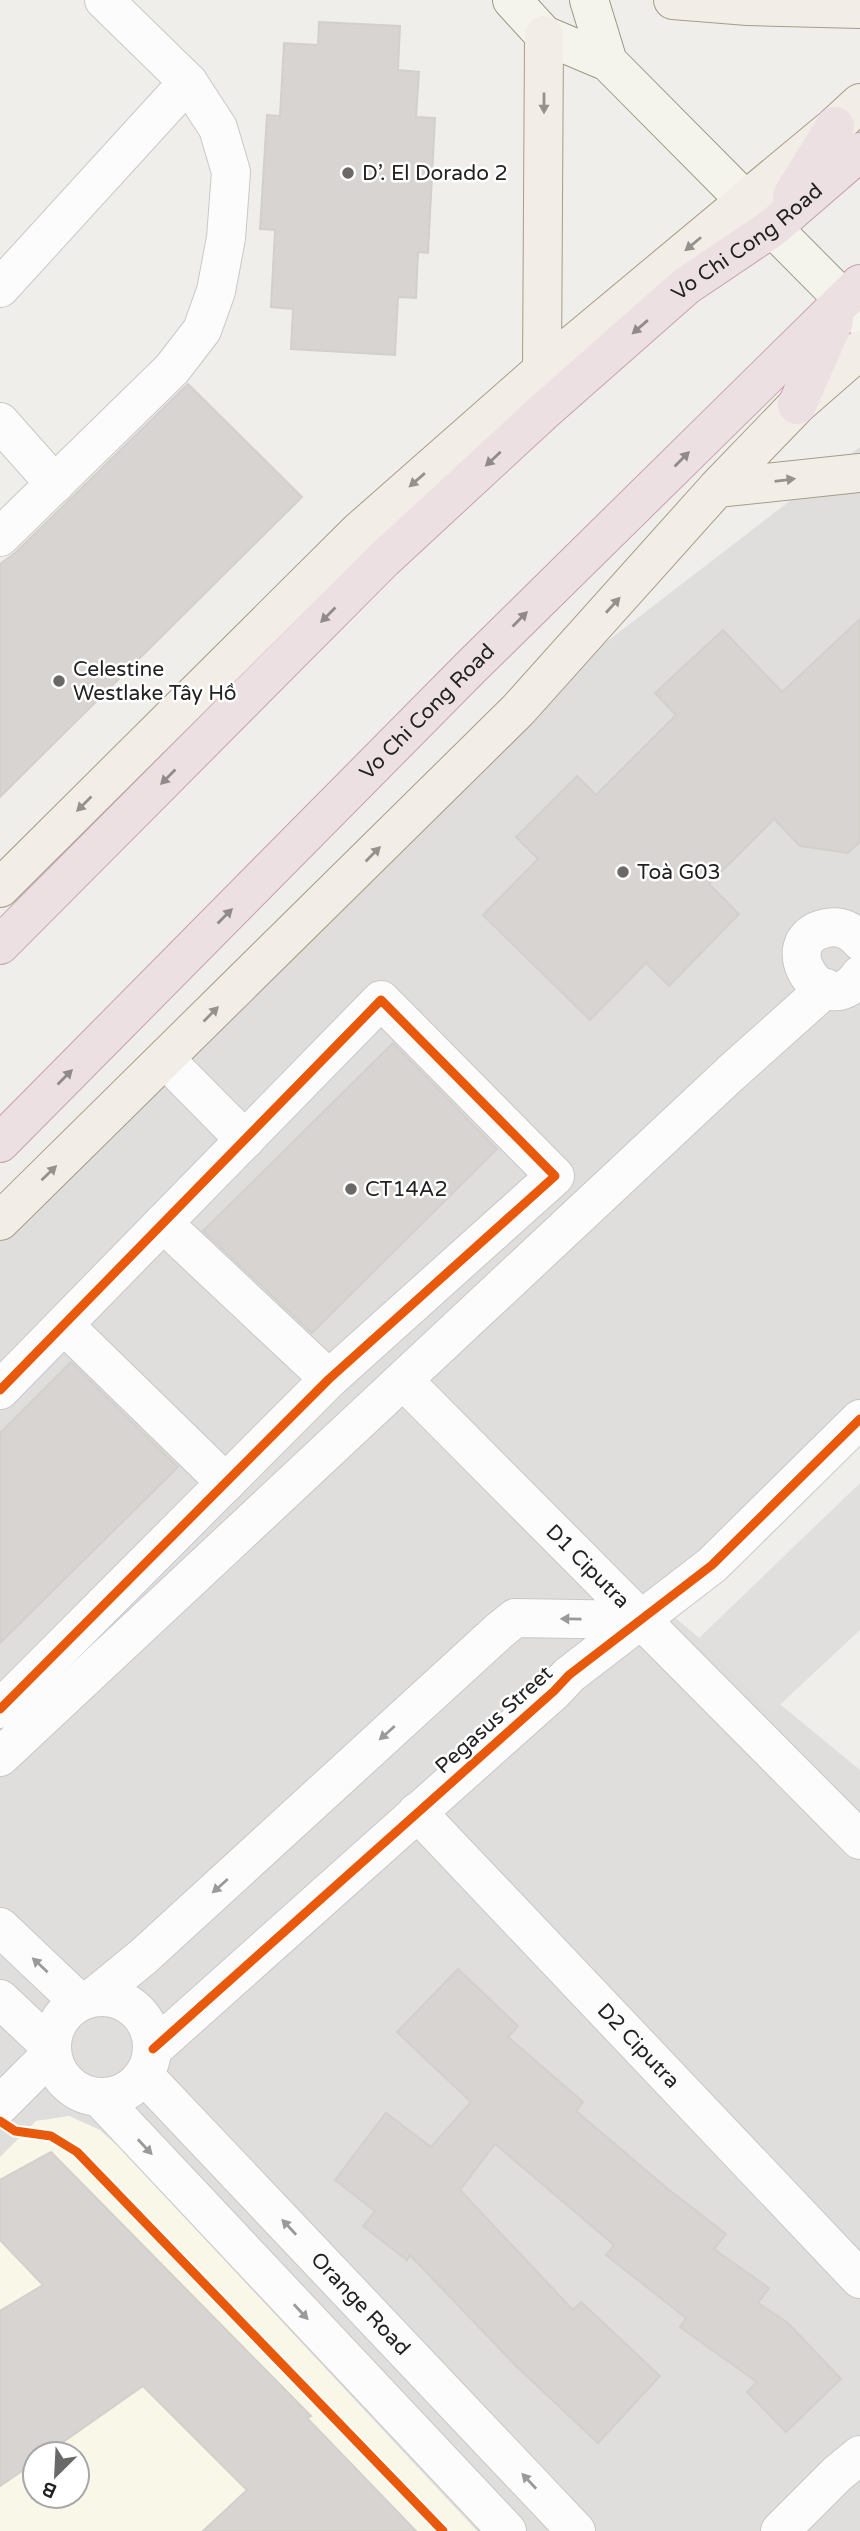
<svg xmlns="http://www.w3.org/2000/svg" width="860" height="2531" viewBox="0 0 860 2531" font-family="'Varela Round',sans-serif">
  <rect width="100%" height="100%" fill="#f0eeeb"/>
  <path fill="#dfdedc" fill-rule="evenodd" d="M860,447V1432L668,1612L860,1770V2531H0V1240L518,710ZM35,2454H77V2496H35Z"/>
  <path fill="#f8f7e8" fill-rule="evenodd" d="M69,2116L100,2130L120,2148L477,2531H0V2157L36,2121ZM35,2454H77V2496H35Z"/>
  <path fill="#e0dfde" d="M860,1483V1630L771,1713L699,1638Z"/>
  <path fill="#d7d4d2" stroke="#d3d0cc" stroke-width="2" d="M319,22L400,26L398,70L419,72L416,117L435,118L428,253L418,252L416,298L398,297L395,355L291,349L293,309L271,307L275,230L260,229L267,115L280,116L284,43L318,45Z
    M188,384L302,497L0,797V564L15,553Z
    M860,619V842L848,853L800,846L774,819L709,884L739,914L669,986L646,963L590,1020L483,915L538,859L516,837L577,776L596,795L676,715L655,693L723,630L782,692Z
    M393,1043L497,1149L312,1333L203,1231Z
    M71,1362L178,1467L0,1643V1433Z
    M458,1969L518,2026L508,2037L583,2102L576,2111L668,2189L726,2234L714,2249L769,2288L758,2303L788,2323L841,2379L786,2432L747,2392L757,2382L680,2327L686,2318L606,2255L614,2245L495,2144L460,2190L573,2310L581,2302L660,2376L598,2443L516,2366L410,2255L407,2260L363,2226L375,2211L335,2180L386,2113L431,2147L471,2102L397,2032Z
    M51,2152L311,2416L307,2418L416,2531H203L247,2490L143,2386L46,2454H35V2462L0,2486V2311L43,2285L0,2240V2180Z"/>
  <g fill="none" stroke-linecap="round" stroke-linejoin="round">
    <defs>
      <g id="street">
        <path d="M0,288L188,82"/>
        <path d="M0,422L55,484"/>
        <path d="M0,537L172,369L202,330L216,291L226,238L231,172L218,128L188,82L104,0"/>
        <path d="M860,941C852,931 841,925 827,928C768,939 826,1027 860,975"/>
        <path d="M165,1059L245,1140"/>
        <path d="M163,1223L329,1379"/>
        <path d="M64,1325L226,1483"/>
        <path id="s1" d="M404,1381L860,1840"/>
        <path d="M0,1390L381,1000L555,1176L329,1379L0,1709"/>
        <path d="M0,1757L731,1073L826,988"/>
        <path id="s2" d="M417,1812L860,2279"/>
        <path d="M0,1927L79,2002"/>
        <circle cx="102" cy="2047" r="50"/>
        <path d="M94,1997L144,1956L499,1631L515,1618L639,1620"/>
        <path d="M0,1999L51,2047"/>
        <path d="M153,2049L554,1691L569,1675L712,1565L860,1419"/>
        <path id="s3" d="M144,2075L576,2531"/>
        <path d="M99,2097L507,2531"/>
        <path d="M0,2105L52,2053"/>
        <path d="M780,2531L837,2474L860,2455"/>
      </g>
      <path id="secondary" d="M512,0L544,35L608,62L860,316
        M589,0L608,62"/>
      <path id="primary" d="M673,0L748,6L860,9
        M542,370L544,35
        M717,488L860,473
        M0,888L359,531L542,370L835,126L860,103
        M0,1221L518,710L717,488L797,405L860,350"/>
      <g id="highway">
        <path d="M792,196L835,126"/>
        <path d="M797,405L834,321"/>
        <path id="s4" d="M0,945L383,560L543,412L686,286L772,228L860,152"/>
        <path id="s5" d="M0,1143L471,667L860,284"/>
      </g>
    </defs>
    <use href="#street" stroke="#c9c8c7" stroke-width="40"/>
    <use href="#secondary" stroke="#999a82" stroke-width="40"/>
    <use href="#primary" stroke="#a79c86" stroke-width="40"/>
    <use href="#highway" stroke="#c5a2ac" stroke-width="40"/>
    <use href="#street" stroke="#fdfcfc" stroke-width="38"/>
    <use href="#secondary" stroke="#f4f4ed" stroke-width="38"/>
    <use href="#primary" stroke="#f3ede7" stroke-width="38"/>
    <use href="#highway" stroke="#ece0e2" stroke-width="38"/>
    <defs>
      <path id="cycleway" d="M0,1390L381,1000L555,1176L329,1379L0,1709
        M153,2049L554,1691L569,1675L712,1565L860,1419
        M0,2121L15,2131L51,2136L77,2152L443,2531"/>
    </defs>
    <use href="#cycleway" stroke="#fff" stroke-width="13"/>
    <use href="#cycleway" stroke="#e8590c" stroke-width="9"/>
  </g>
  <defs><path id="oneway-solid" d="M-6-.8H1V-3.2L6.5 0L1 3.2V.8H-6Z" transform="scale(1.75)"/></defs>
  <g fill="#95928e">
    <use href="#oneway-solid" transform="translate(544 103) rotate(90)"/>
    <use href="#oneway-solid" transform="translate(693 244) rotate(140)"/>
    <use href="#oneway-solid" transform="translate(417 480) rotate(139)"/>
    <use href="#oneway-solid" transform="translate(785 480) rotate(-7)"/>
    <use href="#oneway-solid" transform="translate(613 605) rotate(-48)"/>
    <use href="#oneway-solid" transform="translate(84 804) rotate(135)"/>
    <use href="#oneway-solid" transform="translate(373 854) rotate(-45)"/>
    <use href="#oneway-solid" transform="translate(211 1014) rotate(-45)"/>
    <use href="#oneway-solid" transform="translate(49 1173) rotate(-44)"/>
  </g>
  <g fill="#918a8c">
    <use href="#oneway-solid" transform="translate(640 327) rotate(139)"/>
    <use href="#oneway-solid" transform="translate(493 459) rotate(137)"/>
    <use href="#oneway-solid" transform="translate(682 459) rotate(-45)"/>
    <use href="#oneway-solid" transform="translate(328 615) rotate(135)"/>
    <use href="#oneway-solid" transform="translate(520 619) rotate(-45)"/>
    <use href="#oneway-solid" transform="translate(168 777) rotate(135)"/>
    <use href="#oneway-solid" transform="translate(225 916) rotate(-45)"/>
    <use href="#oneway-solid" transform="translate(65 1077) rotate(-45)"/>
  </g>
  <g fill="#9a9a9a">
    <use href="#oneway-solid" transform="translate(571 1619) rotate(-179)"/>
    <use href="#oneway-solid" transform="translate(387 1733) rotate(138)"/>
    <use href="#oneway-solid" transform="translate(220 1886) rotate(138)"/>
    <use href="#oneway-solid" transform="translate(40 1965) rotate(-137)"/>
    <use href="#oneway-solid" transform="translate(145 2147) rotate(47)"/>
    <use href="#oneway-solid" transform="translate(289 2227) rotate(-133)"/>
    <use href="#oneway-solid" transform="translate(301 2312) rotate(47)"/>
    <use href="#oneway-solid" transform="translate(529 2481) rotate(-133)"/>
  </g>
  <g fill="#6a6968" stroke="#fff" stroke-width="2.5">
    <circle cx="348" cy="173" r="7"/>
    <circle cx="59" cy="681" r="7"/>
    <circle cx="623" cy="872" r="7"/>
    <circle cx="351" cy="1189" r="7"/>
  </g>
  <g text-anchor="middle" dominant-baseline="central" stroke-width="5" stroke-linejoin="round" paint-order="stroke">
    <g font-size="21" fill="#222" stroke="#fff" text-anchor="start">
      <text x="362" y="173">D’. El Dorado 2</text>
      <text x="73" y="669">Celestine<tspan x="73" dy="24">Westlake Tây Hồ</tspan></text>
      <text x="637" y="872">Toà G03</text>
      <text x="365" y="1189">CT14A2</text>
    </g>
    <g font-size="21" fill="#222" stroke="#fff">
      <text stroke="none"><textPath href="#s4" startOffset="1027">Vo Chi Cong Road</textPath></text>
      <text stroke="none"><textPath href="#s5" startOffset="607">Vo Chi Cong Road</textPath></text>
      <text stroke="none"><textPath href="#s1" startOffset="261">D1 Ciputra</textPath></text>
      <text transform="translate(494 1720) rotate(-42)">Pegasus Street</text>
      <text stroke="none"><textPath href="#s2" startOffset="322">D2 Ciputra</textPath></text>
      <text stroke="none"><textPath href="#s3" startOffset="315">Orange Road</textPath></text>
    </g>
  </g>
  <g transform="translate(56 2475) rotate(204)"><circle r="33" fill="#ffffff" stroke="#a7a7a7" stroke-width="2"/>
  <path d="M0-5L12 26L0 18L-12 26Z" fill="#6a6968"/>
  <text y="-10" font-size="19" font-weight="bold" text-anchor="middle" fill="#222222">B</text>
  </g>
</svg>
